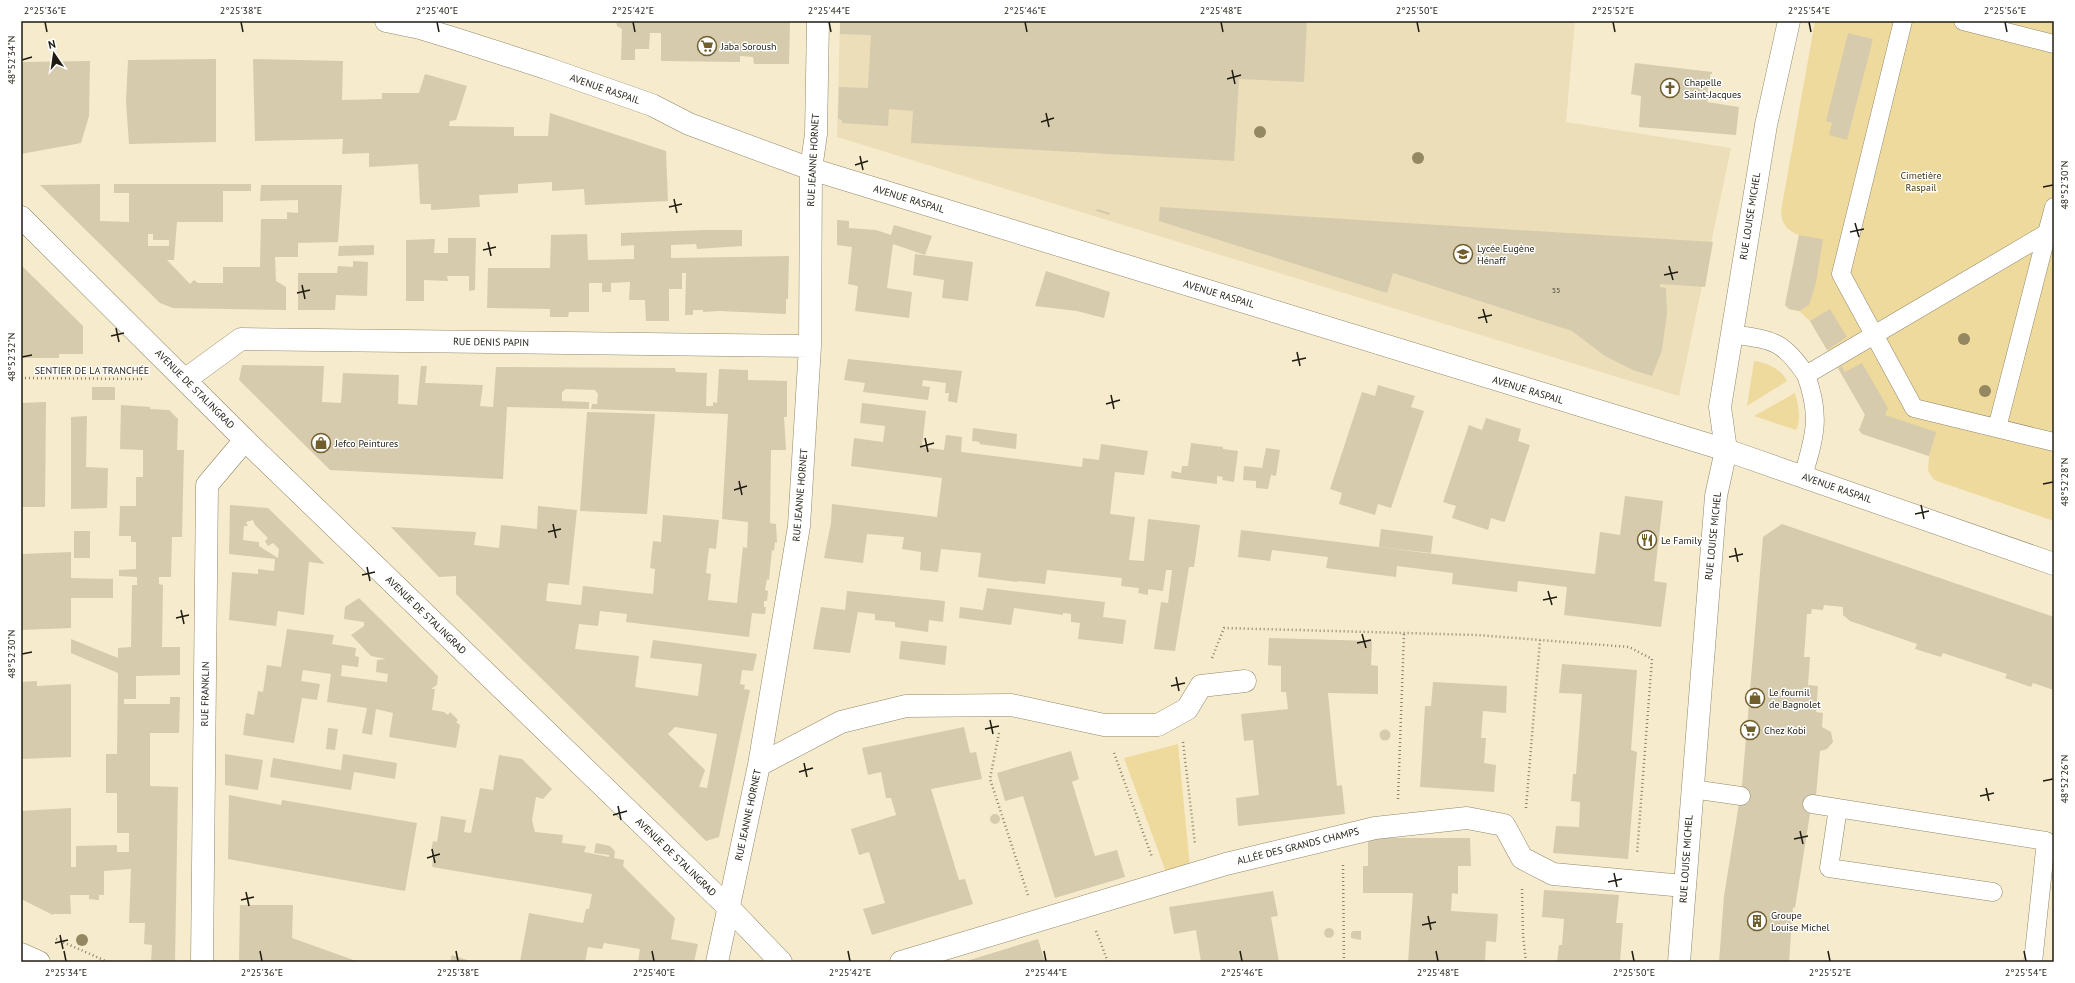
<svg xmlns="http://www.w3.org/2000/svg" width="2075" height="983" viewBox="0 0 2075 983" font-family="'PT Sans',sans-serif">
  <rect width="100%" height="100%" fill="#f6ebcc"/>
  <path fill="#ecdeb8" d="M840,21H1575L1566,122L1731,148L1679,396L837,137Z"/>
  <path fill="#efda9e" d="M1815,21H2054V521L1934,480L1928,471L1929,456L1862,434L1859,430L1865,414L1810,321L1799,311L1789,309L1785,305L1799,235C1787,231 1781,223 1781,211Z
    M1754,361C1767,362 1782,370 1787,381L1747,406Z
    M1795,393C1798,405 1802,419 1796,430L1754,416Z
    M1178,744L1190,867L1167,875L1124,758Z"/>
  <path fill="#d6cbad" fill-rule="evenodd" d="M616,21H790L789,64H754L753,57L740,56V62L661,61V33H650L649,49H635V60H621L622,29L617,26Z
    M840,21H1307L1304,82L1239,79L1234,161L911,143L913,111L889,109L888,126L842,123V120L838,119L839,87L868,88L871,35L840,34Z
    M1848,33L1873,39L1847,140L1829,135L1832,123L1826,121Z
    M216,59V142L129,144L126,102L128,60Z
    M253,59L343,61L342,100L382,99V93H419L425,74L467,86L456,120L450,121L449,126L514,127V136H548L550,113L666,151L668,201L585,205L584,189L552,191V182L518,184V193L479,195L480,207L431,210V204H420L418,164L369,167V153L342,154L343,139L255,141Z
    M90,61L89,116L81,143L21,154V62Z
    M1635,63L1712,72V74H1710L1711,82H1709L1707,95H1710L1707,102L1739,107L1736,135L1639,127L1641,96L1631,94Z
    M100,184V221L129,222V193H114V184H251V191H223V222H177L174,260H167L190,284L194,280L198,283H223V267H260L261,219H287V212L298,213V200L260,201L261,185H342L338,242L298,243V257H275L276,281L286,287V310L173,308L160,303L40,185ZM148,234H153V240H169V246H148Z
    M1160,207L1407,223L1713,242L1705,287L1660,284V287L1666,288L1667,313L1662,350L1652,376L1633,370L1605,356L1572,331L1393,273L1387,293L1159,221Z
    M1097,209L1110,213L1109,215L1096,211Z
    M837,220L849,221V228L876,230L891,235L894,225L932,236L925,255L893,244L887,288L912,292L909,318L855,311L858,286L848,284L852,247L837,245Z
    M705,230H742V246L697,249L696,244L671,245V258L789,256L788,299H786V314L719,311L703,312V310H693V315H685L686,273H682V289H669V321H646L645,300H629L630,282L611,283V292H602V283H589V312H569L568,317H550V309L487,308L488,268H550L551,235L587,234L588,260L634,259V245L621,246V233Z
    M1799,235L1823,239L1816,283L1809,305L1799,311L1789,309L1785,305Z
    M448,238H476L475,290L469,291V276H447L448,281L424,280V301H406V240L435,239L434,253H448Z
    M374,245V255L338,256L339,246Z
    M915,254L973,262L968,301L942,298L944,280L913,275Z
    M353,261L368,262L367,296L336,295L335,310H298V273H337L338,266L353,267Z
    M21,265L83,326V354H59V358H21Z
    M1046,271L1110,292L1104,318L1077,311L1035,306Z
    M1830,309L1847,337L1827,350L1810,321Z
    M848,359L962,371L957,403L948,401L949,393H945L946,383L923,380L922,386L930,387L928,400L863,392L865,383L844,380Z
    M1862,363L1888,408L1885,415L1936,432L1929,456L1862,434L1859,430L1865,415L1838,368L1842,366L1845,372Z
    M242,365L324,366L322,402L341,403L343,373L399,375L398,404L417,405L421,366H427L425,383L483,385L480,406L493,407L496,367L675,368L676,372L707,373L706,406H713V402L717,403L719,369L748,370V380L787,381V417H784L786,450H771L770,523L776,524L777,543L775,542L774,551L772,550L769,580L767,579L765,590L768,591L767,601H764V607H766L765,614L752,613L749,637L626,622L627,614L600,611L598,626L579,624L575,649L639,656L635,687L698,696L702,664L650,658L653,640L757,654L753,671L742,670L740,684L745,685L744,689L750,690L719,837L706,841L456,594V576L439,577L391,527L476,532L474,545L499,548L501,525L537,529L538,506L577,510L569,585L548,583L546,601L581,605L583,586L653,594L655,569L650,568L653,541L661,542L663,515L719,520L716,549L709,548L706,573L711,574L708,600L737,603L743,547L747,548L748,522L722,519L728,414L591,409L592,404H597L598,394L595,390L566,389L562,392V401L589,402V409L507,407L503,479L330,470L239,380ZM675,727L717,734L707,788L699,787L705,770L668,734Z
    M1378,385L1415,396L1411,407L1424,411L1391,508L1378,504L1375,515L1339,504L1342,493L1330,489L1362,392L1375,396Z
    M92,387H115V400H92Z
    M46,402L45,507H21V403Z
    M862,403L926,411L922,447L944,450L946,435L962,437L961,452L1082,467L1083,458L1099,460L1101,444L1148,451L1144,475L1115,472L1110,514L1135,517L1129,560L1144,561L1148,519L1200,525L1194,567H1189L1175,651L1154,649L1161,602L1168,603L1172,570H1166L1163,591L1148,589V595L1138,593L1139,588L1121,586L1122,578L1047,570L1045,584L1018,581V582L978,577L981,553L941,549L938,572L920,570L921,552L902,549L904,537L867,534L863,563L824,558L831,523L832,504L937,517L942,478L851,466L854,438L883,442L885,426L860,423Z
    M121,405L150,407V409L169,410L178,419L177,450H184L182,537H172L171,577H159V584L163,585L162,647H180V675L136,676V699H124V704H170V697H180L179,733H150V786L178,787L175,962H151L152,945L144,944L145,923H129L131,869L104,871V895H99V900L89,899V895H70L71,914H53V915L21,899V811L71,808V867H76V846L117,845V852H129V833H117V793H106V754H117L118,673L71,653V639L118,658V648L131,647L132,585H137V577L119,576V570L136,569V542H131V536H119L120,506H136V477H143V450L120,449Z
    M587,412L655,414L647,514L580,511Z
    M87,416L86,467L108,468L107,508L71,509V417Z
    M1486,418L1521,429L1518,441L1530,445L1505,521L1504,522L1491,518L1488,530L1452,518L1456,506L1443,502L1469,425L1482,430Z
    M973,428L1017,434L1016,449L979,444L980,442L972,441Z
    M1191,443L1223,447V449L1238,451L1234,482L1222,480L1223,477L1217,476V484L1171,478L1172,471L1181,473L1182,466H1188Z
    M1266,448L1280,450L1276,476L1271,475L1268,489L1256,488V481L1243,480L1244,466L1262,468Z
    M1625,496L1663,501L1654,581L1667,583L1661,627L1564,615L1567,587L1518,581L1517,592L1452,584L1453,573L1397,566L1396,577L1326,568L1328,557L1272,550L1270,561L1238,557L1241,530L1595,574L1600,532L1620,535Z
    M230,505L268,508L325,564L309,562L304,615L278,611L276,626L229,620L232,572L258,574V569L274,571L275,559L229,554ZM253,520L255,525L268,538L265,541L268,546L273,543L279,549L278,558L259,546V542L243,540L244,526H248L246,522Z
    M1782,524L2054,617V690L2033,683L2031,687L2005,678L2007,674L1943,653L1941,657L1915,649L1917,644L1850,621L1843,615V607L1824,605L1823,610L1812,609L1811,614H1807L1804,657H1810L1808,685L1818,686L1816,712L1823,713L1822,727L1831,732L1833,742L1827,749L1820,751L1816,796L1813,795L1795,908L1793,907L1789,962H1719L1724,896L1742,785L1763,537Z
    M1381,529L1433,536L1431,553L1379,547Z
    M74,531H90V558H74Z
    M71,552V578L113,579V598H71V628L21,630V554Z
    M987,588L1105,602L1103,617L1126,620L1123,644L1078,639L1080,623L1071,622V614L1063,613V615L1014,608L1011,625L959,618L960,607L983,610Z
    M847,591L945,601L943,622L929,620L928,632L895,627V622L875,620V614L858,612L850,653L813,649L821,607L845,610Z
    M359,598L438,676L437,685L431,689H435L432,710L444,712L448,715L450,712L458,720L456,722L460,725L456,748L389,737L393,713L376,709L372,735L362,733L367,708L327,702L331,674L303,670L301,681L320,684L317,700L302,698L294,743L243,735L246,713L254,715L258,691L263,692L267,665L281,667L287,629L334,635L332,644L356,648L355,656L359,657L358,667L342,665L341,676L387,682L388,674L376,672L377,660L386,659L371,656L351,635L364,626V622L344,619L345,607Z
    M1269,638L1372,641L1371,665L1378,666V694L1328,693L1337,786L1342,785L1345,814L1238,826L1236,798L1259,795L1253,740L1244,741L1241,714L1288,709L1286,692H1281V666L1268,665Z
    M901,641L947,646L945,665L899,659Z
    M1562,664L1637,670L1631,750L1637,752L1628,859L1553,853L1556,826L1579,827L1580,802L1571,801L1573,774H1576L1582,694L1559,693Z
    M37,681V686L71,684V757L21,759V682Z
    M1433,682L1507,686L1506,713L1483,711L1481,738H1486L1484,763L1496,765L1494,792L1420,787L1425,706H1431Z
    M964,727L970,753L976,752L982,779L931,789L959,880L965,879L973,904L872,935L863,909L885,903L869,852L859,855L851,829L896,815L891,798H886L881,772L868,775L862,748Z
    M328,728L338,729L335,750L326,749Z
    M1379.5 735a5.5 5.5 0 1 1 11 0a5.5 5.5 0 1 1-11 0Z
    M1071,751L1079,779L1072,782L1095,856L1117,850L1125,877L1055,898L1023,796L1005,801L997,773Z
    M225,754L263,760L258,790L225,785Z
    M343,754L397,763L395,779L354,772L351,790L270,777L273,758L341,770Z
    M499,755L522,759L552,789L543,799L536,797L532,820L535,832L563,835L562,843L586,846L584,852L609,857V855L594,853L596,843L610,846L615,851L614,858L624,860L623,866L675,918L671,939L698,944L694,962H638L640,949L604,943L602,949L588,947L585,962H520L529,913L583,923L586,909H589L592,894L432,867L434,852L431,851L433,841L437,842L441,816L466,820L464,832L471,833L480,788L493,790Z
    M229,795L281,805L282,800L417,823L405,891L228,859Z
    M990 819a5 5 0 1 1 10 0a5 5 0 1 1-10 0Z
    M1368,838H1470L1471,866H1458V894L1452,893L1451,911L1498,914L1496,942L1486,941L1485,962H1408L1413,893H1363V866H1368Z
    M1544,890L1619,895L1616,923H1623L1620,962H1557L1559,945H1562L1564,919L1542,917Z
    M1273,891L1278,916L1271,917L1279,962H1201L1196,930L1174,934L1169,907Z
    M240,905H293L292,938L359,962H239Z
    M1324 933a5 5 0 1 1 10 0a5 5 0 1 1-10 0Z
    M1353,931H1361V940L1351,938V933Z
    M1038,939L1045,962H963Z
    M452,955L473,962H450Z"/>
  <g fill="none" stroke-linecap="round" stroke-linejoin="round">
    <defs>
      <path id="lane" d="M1903,21L1841,274L1914,408L2054,442
        M1963,21L2054,44
        M2054,207L2047,233L2054,235
        M1731,334C1771,340 1782,339 1806,375L2054,229
        M1997,428L2047,233
        M1803,476C1815,436 1821,416 1806,375
        M1692,789L1741,796
        M1812,804L2046,841L2033,962
        M1838,808L1829,868L1993,892"/>
      <path id="street" d="M186,379L241,339L810,346
        M759,765L841,722L906,706L1011,705L1104,725H1158L1187,709L1201,686L1245,681
        M202,962L207,485L245,440
        M717,962L759,765L799,526L810,346L811,169L816,134L818,21
        M901,962L1226,864L1375,828L1467,818L1504,825L1522,858L1553,874L1684,886
        M1679,962L1716,496L1726,450L1720,407L1766,125L1789,21"/>
      <path id="secondary" d="M386,21L420,28L459,40L546,68L652,105L689,124L811,169L1726,450L2054,564
        M21,217L245,440L729,908L781,962
        M21,954L39,962"/>
    </defs>
    <use href="#lane" stroke="#91876a" stroke-width="19"/>
    <use href="#street" stroke="#91876a" stroke-width="23"/>
    <use href="#secondary" stroke="#91876a" stroke-width="23"/>
    <path stroke="#8a826d" stroke-width="2.5" stroke-dasharray="1 3" stroke-linecap="butt" d="M21,378L144,379
      M1212,658L1224,628L1477,635L1629,647L1652,659L1637,854
      M999,733L990,779L1028,895
      M1183,742L1195,844
      M1114,753L1152,857
      M1398,799L1404,633
      M1526,808L1540,640
      M1343,865L1344,962
      M1522,889L1523,935L1526,962
      M1096,931L1108,962
      M56,939L108,962"/>
    <use href="#lane" stroke="#fff" stroke-width="18"/>
    <use href="#street" stroke="#fff" stroke-width="22"/>
    <use href="#secondary" stroke="#fff" stroke-width="22"/>
  </g>
  <g fill="#948863">
    <circle cx="1260" cy="132" r="6"/>
    <circle cx="1418" cy="158" r="6"/>
    <circle cx="1964" cy="339" r="6"/>
    <circle cx="1985" cy="391" r="6"/>
    <circle cx="82" cy="940" r="6"/>
  </g>
  <path fill="none" stroke="#1f1b10" stroke-width="1.5" d="M45,22L47,32M241,22L243,32M437,22L439,32M633,22L635,32M829,22L831,32M1025,22L1027,32M1221,22L1223,32M1417,22L1419,32M1613,22L1615,32M1809,22L1811,32M2005,22L2007,32M22,60L32,57M1232,70L1235,84M1227,79L1241,75M1046,113L1049,127M1041,122L1054,118M860,156L863,170M855,165L868,161M2043,187L2053,185M674,199L677,213M669,207L682,204M1855,223L1859,237M1850,232L1864,229M488,242L491,256M483,250L496,247M1669,266L1673,280M1664,275L1678,272M302,285L305,299M297,293L310,290M1483,309L1487,323M1478,318L1492,315M116,328L119,342M111,336L124,333M1297,352L1300,366M22,357L32,355M1292,361L1306,358M1111,395L1114,409M1106,404L1120,400M925,438L928,452M920,447L934,443M739,481L742,495M2043,484L2053,482M734,490L747,486M1921,505L1924,519M1915,514L1929,511M553,524L556,538M548,532L561,529M1735,548L1738,562M1729,557L1743,554M367,567L370,581M362,575L375,572M1548,591L1552,605M1543,600L1557,597M181,610L184,624M176,618L189,615M1362,634L1366,648M1357,643L1371,640M22,654L32,652M1176,677L1179,691M1171,686L1185,683M990,720L993,734M985,729L999,726M804,763L807,777M799,772L813,768M2043,781L2053,779M1986,788L1989,801M1980,796L1994,793M618,806L621,820M613,815L627,811M1800,831L1803,844M1794,839L1808,836M432,849L435,863M427,858L440,854M1614,873L1617,887M1608,882L1622,879M246,892L249,906M241,900L254,897M1428,916L1431,930M1422,925L1436,922M60,935L63,949M55,943L68,940M64,951L66,961M260,951L262,961M456,951L458,961M652,951L654,961M848,951L850,961M1044,951L1046,961M1240,951L1242,961M1436,951L1438,961M1632,951L1634,961M1828,951L1830,961M2024,951L2026,961"/>
  <defs>
    <symbol id="supermarket-ring" viewBox="-11 -11 22 22"><circle r="9.5" fill="#fff" stroke="#705e2c" stroke-width="1.5"/><path d="M-6-5.5h2.5l.6 2H6L4.5 2H-2.5L-4.4-4H-6ZM-1.5 3.2a1.3 1.3 0 1 0 .1 0ZM3 3.2a1.3 1.3 0 1 0 .1 0Z" fill="#705e2c"/></symbol>
    <symbol id="church-ring" viewBox="-11 -11 22 22"><circle r="9.5" fill="#fff" stroke="#705e2c" stroke-width="1.5"/><path d="M-1.2-6h2.4v3.5h3.3v2.4h-3.3V6h-2.4V-.1h-3.3v-2.4h3.3Z" fill="#705e2c"/></symbol>
    <symbol id="school-ring" viewBox="-11 -11 22 22"><circle r="9.5" fill="#fff" stroke="#705e2c" stroke-width="1.5"/><path d="M0-5L7-2L0 1L-7-2ZM-4 1L0 2.5L4 1V4Q0 6-4 4Z" fill="#705e2c"/></symbol>
    <symbol id="shop-ring" viewBox="-11 -11 22 22"><circle r="9.5" fill="#fff" stroke="#705e2c" stroke-width="1.5"/><path d="M-5-2.5h2.3a2.7 3.5 0 0 1 5.4 0H5L5.5 6h-11ZM-1.5-2.5h3a1.5 2.3 0 0 0-3 0Z" fill="#705e2c"/></symbol>
    <symbol id="restaurant-ring" viewBox="-11 -11 22 22"><circle r="9.5" fill="#fff" stroke="#705e2c" stroke-width="1.5"/><path d="M-5-6h1v4h1v-4h1v4h1v-4h1v5L-1.5 .5V6h-2V.5L-5-1ZM5-6V6H3V1.5H1.5Q1.5-4 5-6Z" fill="#705e2c"/></symbol>
    <symbol id="building-ring" viewBox="-11 -11 22 22"><circle r="9.5" fill="#fff" stroke="#705e2c" stroke-width="1.5"/><path d="M-4-6H4V6H1V3H-1V6H-4ZM-2.5-4.3h1.7v1.8h-1.7ZM.8-4.3h1.7v1.8H.8ZM-2.5-1h1.7V.8h-1.7ZM.8-1h1.7V.8H.8Z" fill="#705e2c"/></symbol>
  </defs>
  <g fill-rule="evenodd">
    <use href="#supermarket-ring" x="696" y="35" width="22" height="22"/>
    <use href="#church-ring" x="1659" y="77" width="22" height="22"/>
    <use href="#school-ring" x="1452" y="243" width="22" height="22"/>
    <use href="#shop-ring" x="310" y="432" width="22" height="22"/>
    <use href="#restaurant-ring" x="1636" y="529" width="22" height="22"/>
    <use href="#shop-ring" x="1744" y="687" width="22" height="22"/>
    <use href="#supermarket-ring" x="1739" y="719" width="22" height="22"/>
    <use href="#building-ring" x="1746" y="910" width="22" height="22"/>
  </g>
  <g text-anchor="middle" dominant-baseline="central" stroke-width="3" stroke-linejoin="round" paint-order="stroke">
    <g font-size="8" fill="#4d4737">
      <text x="1556" y="290">55</text>
    </g>
    <g font-size="10" fill="#1f1b10" stroke="#fff" text-anchor="start">
      <text x="721" y="46">Jaba Soroush</text>
      <text x="1684" y="82">Chapelle<tspan x="1684" dy="12">Saint-Jacques</tspan></text>
      <text x="1477" y="248">Lycée Eugène<tspan x="1477" dy="12">Hénaff</tspan></text>
      <text x="335" y="443">Jefco Peintures</text>
      <text x="1661" y="540">Le Family</text>
      <text x="1769" y="692">Le fournil<tspan x="1769" dy="12">de Bagnolet</tspan></text>
      <text x="1764" y="730">Chez Kobi</text>
      <text x="1771" y="915">Groupe<tspan x="1771" dy="12">Louise Michel</tspan></text>
    </g>
    <g font-size="10" fill="#1f1b10" stroke="#fff">
      <text transform="translate(605 89) rotate(19)">AVENUE RASPAIL</text>
      <text transform="translate(813 160) rotate(-87)">RUE JEANNE HORNET</text>
      <text transform="translate(909 199) rotate(17)">AVENUE RASPAIL</text>
      <text transform="translate(1750 216) rotate(-81)">RUE LOUISE MICHEL</text>
      <text transform="translate(1219 294) rotate(17)">AVENUE RASPAIL</text>
      <text transform="translate(491 342) rotate(1)">RUE DENIS PAPIN</text>
      <text x="92" y="370">SENTIER DE LA TRANCHÉE</text>
      <text transform="translate(195 389) rotate(45)">AVENUE DE STALINGRAD</text>
      <text transform="translate(1528 390) rotate(17)">AVENUE RASPAIL</text>
      <text transform="translate(1837 488) rotate(19)">AVENUE RASPAIL</text>
      <text transform="translate(800 495) rotate(-85)">RUE JEANNE HORNET</text>
      <text transform="translate(1713 536) rotate(-84)">RUE LOUISE MICHEL</text>
      <text transform="translate(426 615) rotate(44)">AVENUE DE STALINGRAD</text>
      <text transform="translate(205 694) rotate(-89)">RUE FRANKLIN</text>
      <text transform="translate(748 815) rotate(-78)">RUE JEANNE HORNET</text>
      <text transform="translate(1298 846) rotate(-14)">ALLÉE DES GRANDS CHAMPS</text>
      <text transform="translate(676 857) rotate(44)">AVENUE DE STALINGRAD</text>
      <text transform="translate(1686 859) rotate(-86)">RUE LOUISE MICHEL</text>
    </g>
    <g font-size="10" fill="#44370d" stroke="#fff">
      <text x="1921" y="175">Cimetière<tspan x="1921" dy="12">Raspail</tspan></text>
    </g>
  </g>
  <rect width="2075" height="983" fill="none" stroke="#ffffff" stroke-width="44"/>
  <g transform="translate(54 54) rotate(347)" stroke="#ffffff" stroke-width="3" paint-order="stroke">
  <path d="M0-3L7 15L0 10L-7 15Z" fill="#1f1b10"/>
  <text y="-6" font-size="11" font-weight="bold" text-anchor="middle" fill="#1f1b10">N</text>
  </g>
  <rect x="22" y="22" width="2031" height="939" fill="none" stroke="#1f1b10" stroke-width="1.5"/>
  <g font-size="10" text-anchor="middle" fill="#1f1b10">
    <text x="45" y="14">2°25'36"E</text>
    <text x="241" y="14">2°25'38"E</text>
    <text x="437" y="14">2°25'40"E</text>
    <text x="633" y="14">2°25'42"E</text>
    <text x="829" y="14">2°25'44"E</text>
    <text x="1025" y="14">2°25'46"E</text>
    <text x="1221" y="14">2°25'48"E</text>
    <text x="1417" y="14">2°25'50"E</text>
    <text x="1613" y="14">2°25'52"E</text>
    <text x="1809" y="14">2°25'54"E</text>
    <text x="2005" y="14">2°25'56"E</text>
    <text transform="translate(11 60) rotate(-90)" y="4">48°52'34"N</text>
    <text transform="translate(2064 185) rotate(-90)" y="4">48°52'30"N</text>
    <text transform="translate(11 357) rotate(-90)" y="4">48°52'32"N</text>
    <text transform="translate(2064 482) rotate(-90)" y="4">48°52'28"N</text>
    <text transform="translate(11 654) rotate(-90)" y="4">48°52'30"N</text>
    <text transform="translate(2064 779) rotate(-90)" y="4">48°52'26"N</text>
    <text x="66" y="976">2°25'34"E</text>
    <text x="262" y="976">2°25'36"E</text>
    <text x="458" y="976">2°25'38"E</text>
    <text x="654" y="976">2°25'40"E</text>
    <text x="850" y="976">2°25'42"E</text>
    <text x="1046" y="976">2°25'44"E</text>
    <text x="1242" y="976">2°25'46"E</text>
    <text x="1438" y="976">2°25'48"E</text>
    <text x="1634" y="976">2°25'50"E</text>
    <text x="1830" y="976">2°25'52"E</text>
    <text x="2026" y="976">2°25'54"E</text>
  </g>
</svg>
